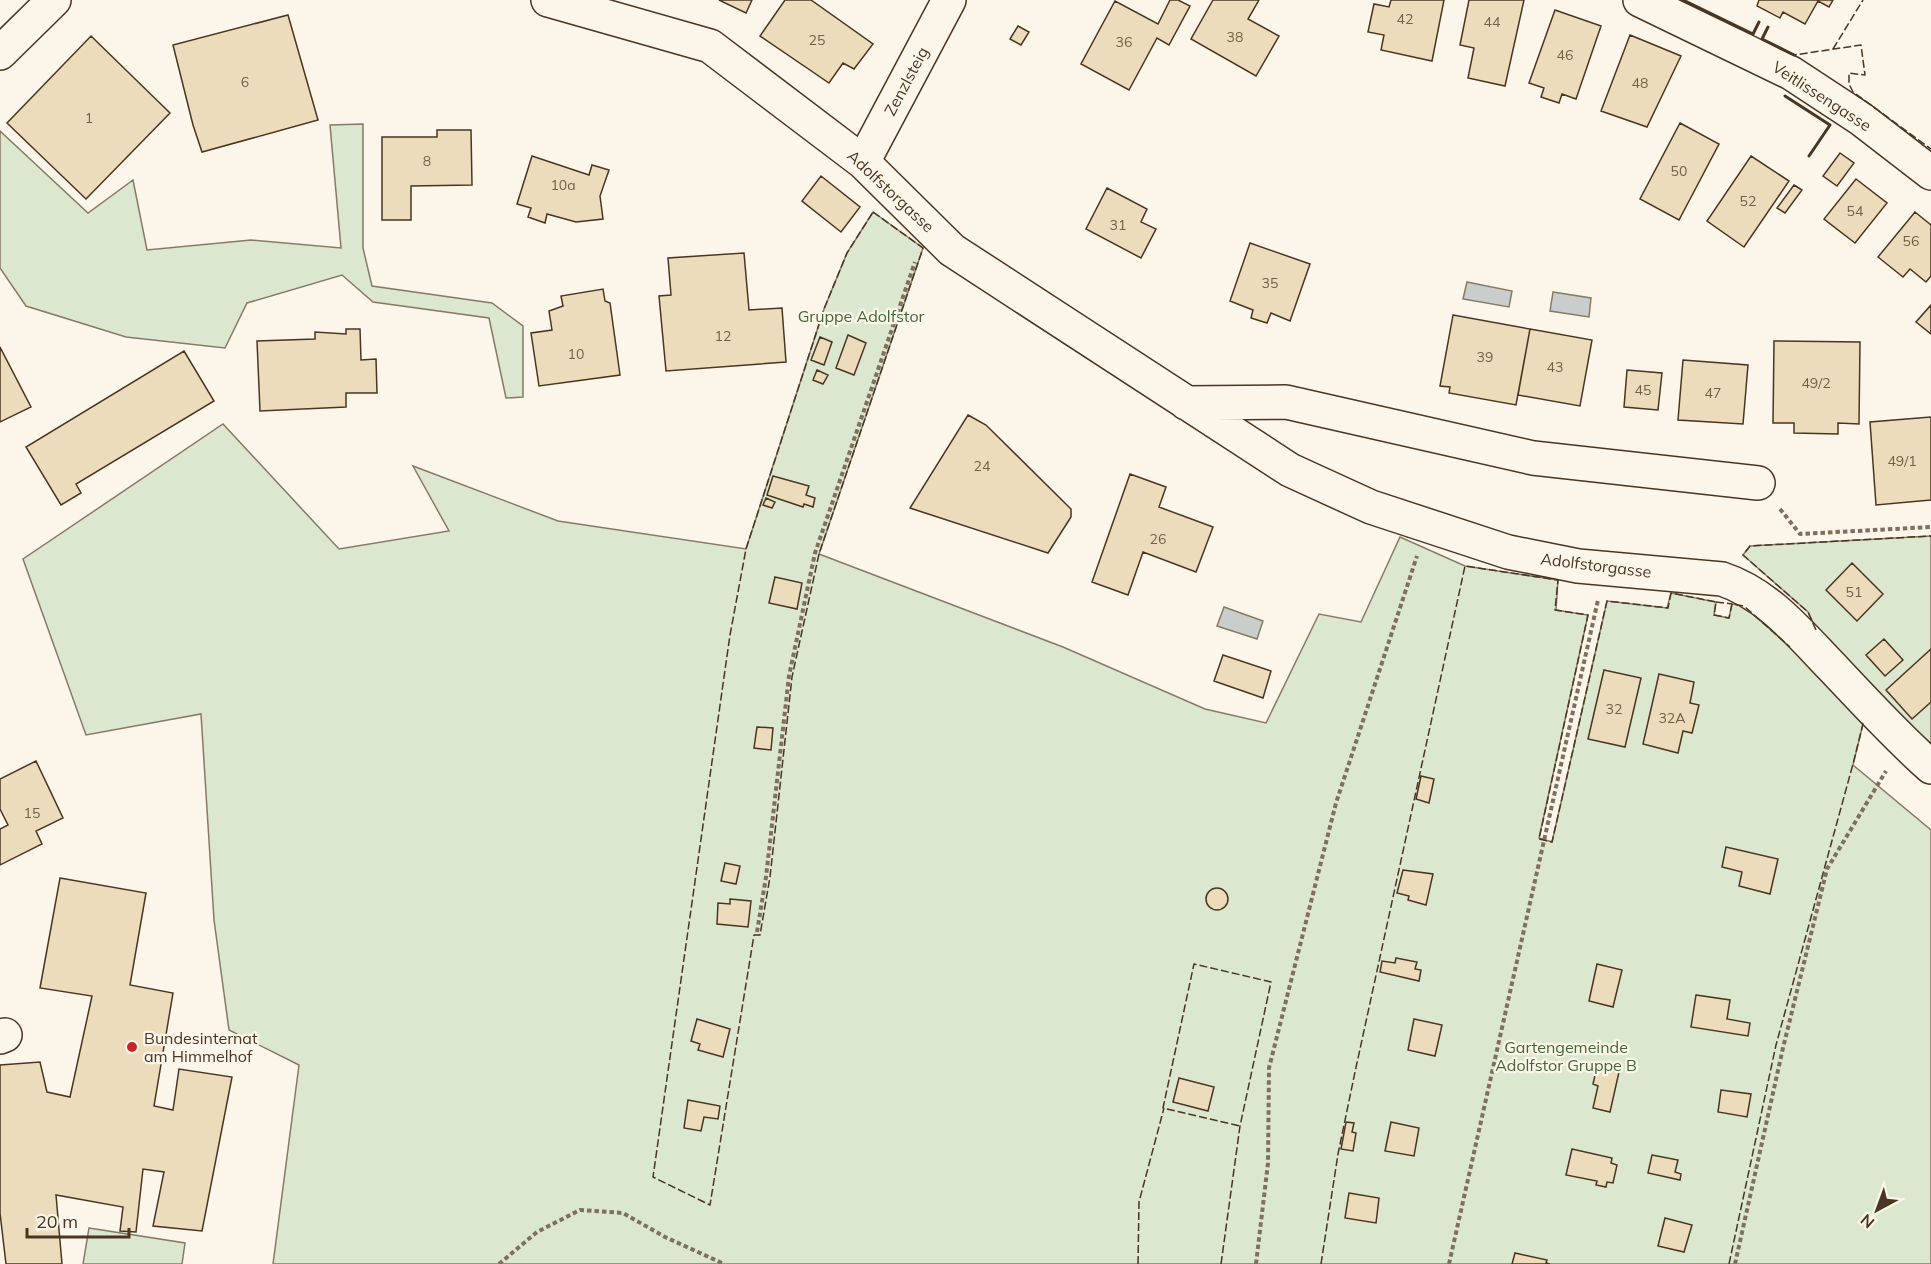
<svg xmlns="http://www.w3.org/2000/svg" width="1931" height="1264" viewBox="0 0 1931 1264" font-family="Mulish,sans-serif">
  <rect width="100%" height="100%" fill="#fbf6e9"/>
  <path fill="#dce7d0" stroke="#887966" stroke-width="1.5" d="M363,124V248L372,286L492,303L523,326V397L506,398L489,318L373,302L342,275L247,303L225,348L126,337L26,306L0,268V131L88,213L133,180L147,250L251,240L341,248L330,125Z
    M873,212L923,248L819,554L1063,647L1205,709L1266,723L1319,614L1361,622L1400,537L1465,566L1558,580L1556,610L1588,615L1539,838L1552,842L1607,601L1667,608L1671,593L1716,602L1714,615L1729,618L1732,604L1744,606L1798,654L1863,724L1853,765L1931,830V1264H273L299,1065L229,1030L214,920L201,714L86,735L23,559L223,424L339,549L449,531L413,466L558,521L746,549L824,309L847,253Z
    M1931,536V753L1819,635L1808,612L1743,555L1750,546Z
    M89,1228L185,1243L182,1264H83Z"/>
  <path fill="#c9cecd" stroke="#887966" stroke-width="1.5" d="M1467,282L1512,291L1509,307L1463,299Z
    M1553,292L1591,298L1589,317L1550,311Z
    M1224,607L1263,621L1257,639L1217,626Z"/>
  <path fill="#ecdcbc" stroke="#4a3520" stroke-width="1.5" d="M719,0H752L746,13Z
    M785,0H811L873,44L854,69L843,63L829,83L760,36Z
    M1170,0H1178L1190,6L1169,45L1157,38L1129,90L1081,64L1115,1L1158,24Z
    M1213,0H1259L1248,19L1279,36L1256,76L1191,39Z
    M1391,0H1444L1432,61L1381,50L1384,35L1368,32L1374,4L1389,7Z
    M1469,0H1524L1505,86L1468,78L1474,48L1460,45Z
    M1759,0H1833L1829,7L1818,1L1805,24L1783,12L1780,18L1757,6Z
    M1555,10L1601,26L1576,99L1562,94L1559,103L1541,97L1544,88L1529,83Z
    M288,15L318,120L202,152L193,125L173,45Z
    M1018,26L1029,32L1021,45L1010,39Z
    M1630,35L1681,56L1647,127L1601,111Z
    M91,36L170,113L86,199L7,123Z
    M1680,123L1719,144L1679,220L1640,199Z
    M437,130H471L472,185L411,186V220H382V137H437Z
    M1840,153L1854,163L1837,186L1823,176Z
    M532,156L589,175L592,165L609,170L600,196L603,219L576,222L547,214L545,223L528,217L531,208L517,204Z
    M1751,156L1789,181L1744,247L1707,221Z
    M821,176L860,207L841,232L802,201Z
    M1856,179L1887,203L1855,243L1824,219Z
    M1794,185L1802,190L1785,213L1777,208Z
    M1107,188L1147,209L1141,222L1156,229L1141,258L1086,229Z
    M1915,212L1931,225V276L1926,282L1910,269L1903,277L1878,257Z
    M1250,243L1310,264L1290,321L1271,313L1267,323L1251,318L1253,310L1230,301Z
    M744,253L749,310L782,308L786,362L666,371L659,296L671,295L668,258Z
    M603,289L605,301L610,303L620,375L539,386L531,333L552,330L549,311L563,306L561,296Z
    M1931,305V334L1916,322Z
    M1453,315L1530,329L1516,405L1449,393L1450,387L1440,386Z
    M346,329H360L361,360L376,359L377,393H346V407L260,411L257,341L315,339V332L346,334Z
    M1530,329L1592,340L1580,406L1518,395Z
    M848,335L866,343L854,375L836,368Z
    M820,337L832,342L824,365L811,360Z
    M1774,341L1860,342L1859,424L1838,423V434L1794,433V423H1773Z
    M0,347L31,407L0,422Z
    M184,351L214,401L76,484L81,493L61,505L26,447Z
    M1683,360L1748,365L1743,424L1678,420Z
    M817,370L828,375L823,384L813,380Z
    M1627,370L1662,373L1658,410L1624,407Z
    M968,415L986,425L1071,509V517L1048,553L910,508Z
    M1931,417V500L1876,505L1870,422Z
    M1130,474L1166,487L1159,507L1213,527L1196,572L1143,552L1128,595L1092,582Z
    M773,476L809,486L806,495L815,498L813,507L804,504L803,507L767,495Z
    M766,498L775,502L772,508L763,505Z
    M1852,563L1883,594L1857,621L1826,590Z
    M775,577L802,583L797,609L769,603Z
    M1884,639L1903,660L1885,676L1866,655Z
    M1931,649V702L1912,719L1886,690Z
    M1223,655L1271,671L1263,698L1214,681Z
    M1604,670L1641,678L1625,747L1588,739Z
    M1659,674L1694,682L1690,703L1699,705L1692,733L1683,731L1678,753L1643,744Z
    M757,727L773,728L771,750L754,748Z
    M36,761L63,818L36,831L42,844L0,865V829L8,825L0,809V779Z
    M1421,776L1434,779L1429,803L1416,799Z
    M1726,847L1778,859L1770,894L1739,886L1742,872L1722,867Z
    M725,863L740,866L736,884L721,881Z
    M1403,870L1433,874L1426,905L1408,900L1409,896L1397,893Z
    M60,878L146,893L130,985L173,993L154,1106L173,1110L179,1069L232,1077L202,1231L153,1226L164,1172L143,1169L136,1232L120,1231L123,1207L56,1195L62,1264H6L0,1213V1065L40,1062L47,1092L70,1097L92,996L40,988Z
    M1206 899a11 11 0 1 1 22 0a11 11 0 1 1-22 0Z
    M730,899L751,901L748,927L717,924L718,903L730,904Z
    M1396,958L1417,962L1415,969L1421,970L1419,981L1380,972L1382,961L1395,963Z
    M1597,964L1622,970L1613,1007L1589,1001Z
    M1696,995L1730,1000L1727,1019L1750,1023L1748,1036L1691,1027Z
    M697,1019L730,1029L723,1057L698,1050L700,1044L691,1041Z
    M1414,1019L1442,1025L1435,1056L1408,1050Z
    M1597,1067L1619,1072L1610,1112L1593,1108L1598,1086L1593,1084Z
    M1179,1078L1214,1087L1208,1111L1173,1102Z
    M1721,1090L1751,1094L1747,1117L1718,1112Z
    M688,1100L720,1106L718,1119L704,1117L701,1131L684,1128Z
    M1346,1122L1354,1123L1352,1132L1356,1133L1353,1151L1341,1149Z
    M1391,1122L1419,1128L1414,1156L1385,1151Z
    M1572,1149L1612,1158L1611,1163L1617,1165L1613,1183L1607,1182L1606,1187L1596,1185L1597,1181L1566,1175Z
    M1652,1155L1678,1160L1675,1172L1681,1174L1680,1180L1648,1173Z
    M1349,1193L1379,1198L1376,1223L1345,1218Z
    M1665,1218L1692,1225L1684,1252L1658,1246Z
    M1515,1253L1547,1260L1546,1263L1550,1264H1512Z"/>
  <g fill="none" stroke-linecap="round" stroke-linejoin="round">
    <defs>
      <path id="minor" d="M548,0L710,46L863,162L952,250L1290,470L1371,507L1508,552L1578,566L1722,579C1768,594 1800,634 1833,668C1865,702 1896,736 1931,767
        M1640,0L1791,73L1861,119L1931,173
        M0,53L54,0
        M863,162L949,0
        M1186,403L1286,402L1533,458L1758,483
        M0,1037L5,1035"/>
    </defs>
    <use href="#minor" stroke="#4a3520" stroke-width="36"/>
    <path stroke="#7f6f5c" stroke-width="4" stroke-dasharray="4.5 3" stroke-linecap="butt" d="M1780,509L1800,534L1931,527
      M757,932L766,877L789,676L815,553L915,262
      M499,1264L537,1232L580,1210L623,1213L665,1237L724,1264
      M1256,1264L1268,1163L1269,1068L1336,803L1417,556
      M1449,1264L1598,600
      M1735,1264L1783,1048L1827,869L1886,771"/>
    <use href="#minor" stroke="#fbf6e9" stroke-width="33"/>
    <path stroke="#4a3520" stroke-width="1.5" stroke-dasharray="8 3" stroke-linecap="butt" d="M1768,27L1762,39L1794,55L1861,45L1865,75L1849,73V84L1853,92L1931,149
      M1833,49L1863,0
      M873,212L923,248L819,554L792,677L770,877L760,935H754L710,1205L653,1177L730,635L746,549L824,309L847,253Z
      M1716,602L1732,604
      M1816,630L1808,612L1743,555L1750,546L1931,536
      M1138,1264L1139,1202L1164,1108
      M1221,1264L1240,1126L1271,982L1194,964L1163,1108L1240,1126
      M1321,1264L1338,1154L1355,1072L1465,566L1558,580L1555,610L1588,615L1539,839L1552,842L1607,601L1668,608L1671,593L1716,602L1714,615L1729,618L1732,604L1744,606L1790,647
      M1729,1264L1776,1045L1853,764L1863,724L1860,721"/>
    <path stroke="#4a3520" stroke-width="3" d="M1683,0L1753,34L1759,22
      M1768,27L1762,39L1794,55
      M1785,96L1830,125L1809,156"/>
  </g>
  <circle fill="#c62828" stroke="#fbf6e9" stroke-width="2" cx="132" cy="1047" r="6"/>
  <g text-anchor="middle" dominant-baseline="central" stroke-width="4.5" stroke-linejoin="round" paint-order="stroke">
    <g font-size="14" fill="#725f47">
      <text x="1405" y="19">42</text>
      <text x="1492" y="22">44</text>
      <text x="1235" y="37">38</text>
      <text x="817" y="40">25</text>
      <text x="1124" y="42">36</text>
      <text x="1565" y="55">46</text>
      <text x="245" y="82">6</text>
      <text x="1640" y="83">48</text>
      <text x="89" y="118">1</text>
      <text x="427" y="161">8</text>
      <text x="1679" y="171">50</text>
      <text x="563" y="185">10a</text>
      <text x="1748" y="201">52</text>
      <text x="1855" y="211">54</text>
      <text x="1118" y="225">31</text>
      <text x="1911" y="241">56</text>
      <text x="1270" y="283">35</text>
      <text x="723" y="336">12</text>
      <text x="576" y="354">10</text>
      <text x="1485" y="357">39</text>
      <text x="1555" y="367">43</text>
      <text x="1816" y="383">49/2</text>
      <text x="1643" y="390">45</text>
      <text x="1713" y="393">47</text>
      <text x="1902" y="461">49/1</text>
      <text x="982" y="466">24</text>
      <text x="1158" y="539">26</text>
      <text x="1854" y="592">51</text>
      <text x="1614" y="709">32</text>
      <text x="1672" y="718">32A</text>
      <text x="32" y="813">15</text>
    </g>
    <g font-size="16" fill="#4a3520" stroke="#fbf6e9">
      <text transform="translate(906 81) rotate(-62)">Zenzlsteig</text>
      <text transform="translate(1822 96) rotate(33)">Veitlissengasse</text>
      <text transform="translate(891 191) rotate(43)">Adolfstorgasse</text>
      <text transform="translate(1596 565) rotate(7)">Adolfstorgasse</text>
    </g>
    <g font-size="16" fill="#436837" stroke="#fbf6e9">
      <text x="861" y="316">Gruppe Adolfstor</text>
      <text x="1566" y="1047">Gartengemeinde<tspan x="1566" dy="18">Adolfstor Gruppe B</tspan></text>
    </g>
    <g font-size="16" fill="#4a3520" stroke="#fbf6e9" text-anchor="start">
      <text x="144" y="1038">Bundesinternat<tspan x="144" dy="18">am Himmelhof</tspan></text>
    </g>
  </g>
  <g transform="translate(1877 1210) rotate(221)" stroke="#fbf6e9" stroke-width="4.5" paint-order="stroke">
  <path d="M0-4.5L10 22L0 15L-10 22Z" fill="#4a3520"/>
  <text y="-9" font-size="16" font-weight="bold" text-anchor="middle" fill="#4a3520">N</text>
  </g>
  <path d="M27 1228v9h102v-9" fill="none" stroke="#4a3520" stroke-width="3"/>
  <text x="36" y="1228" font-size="18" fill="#4a3520" stroke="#fbf6e9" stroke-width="4.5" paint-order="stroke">20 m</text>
</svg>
